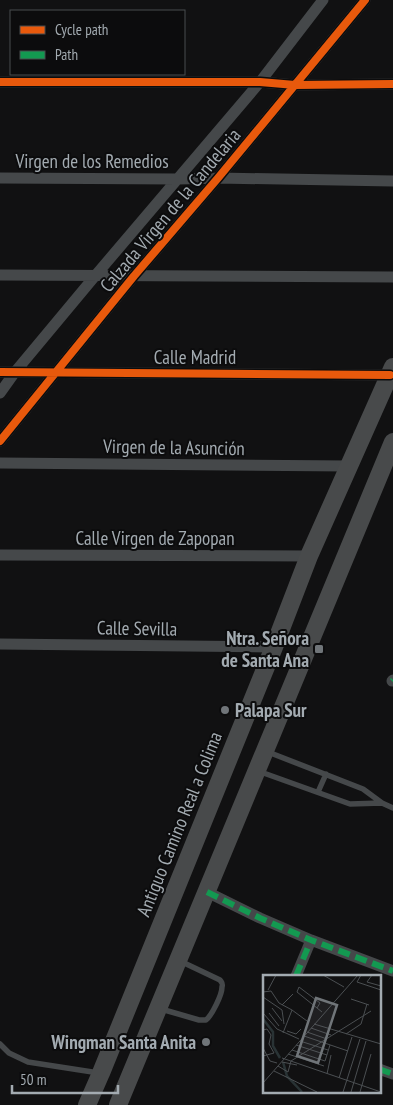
<svg xmlns="http://www.w3.org/2000/svg" width="393" height="1105" viewBox="0 0 393 1105" font-family="'PT Sans Narrow',sans-serif">
  <rect width="100%" height="100%" fill="#111112"/>
  <g fill="none" stroke-linecap="round" stroke-linejoin="round">
    <path stroke="#45484a" stroke-width="5.5" d="M268,752L363,789L382,803L393,808
      M258,771L350,804L382,803
      M318,792L326,774
      M161,1009L199,1020H206C212,1015 222,995 222,987C223,983 222,983 220,980L180,961
      M0,1044L9,1053L28,1062L99,1073"/>
    <path stroke="#45484a" stroke-width="11" d="M0,82H260L295,85L393,84
      M0,178L178,179L218,178L393,181
      M0,275L393,277
      M0,372L390,375
      M0,393L15,372L95,276L260,82L323,0
      M0,441L134,276L218,178L365,0
      M0,463L348,466
      M0,555L309,556
      M0,644L274,647
      M392,681L393,680
      M207,892L260,918L311,940L393,971
      M296,976L311,940
      M379,1069L393,1074"/>
    <path stroke="#484a4b" stroke-width="18" d="M87,1105L101,1073L274,647L309,556L393,367
      M118,1105L393,442"/>
    <path stroke="#139951" stroke-width="6" stroke-dasharray="12 6" stroke-linecap="butt" d="M392,681L393,680
      M207,892L260,918L311,940L393,971
      M296,976L311,940
      M379,1069L393,1074"/>
    <defs>
      <path id="cycleway" d="M0,82H260L295,85L393,84
        M0,372L390,375
        M0,441L134,276L218,178L365,0"/>
    </defs>
    <use href="#cycleway" stroke="#0c0c0d" stroke-width="11"/>
    <use href="#cycleway" stroke="#e8590c" stroke-width="8"/>
  </g>
  <g fill="#707579" stroke="#0c0c0d" stroke-width="2">
    <rect x="314" y="644" width="10" height="10" rx="2.5"/>
    <circle cx="225" cy="710" r="5"/>
    <circle cx="206" cy="1042" r="5"/>
  </g>
  <g text-anchor="middle" dominant-baseline="central" stroke-width="4" stroke-linejoin="round" paint-order="stroke">
    <g font-size="19" fill="#a3abb1" stroke="#0c0c0d">
      <text x="92" y="161">Virgen de los Remedios</text>
      <text transform="translate(170 210) rotate(-50)">Calzada Virgen de la Candelaria</text>
      <text x="195" y="357">Calle Madrid</text>
      <text transform="translate(174 447) rotate(1)">Virgen de la Asunción</text>
      <text x="155" y="538">Calle Virgen de Zapopan</text>
      <text transform="translate(137 628) rotate(1)">Calle Sevilla</text>
      <text transform="translate(179 824) rotate(-68)">Antiguo Camino Real a Colima</text>
    </g>
    <g font-size="19" font-weight="bold" fill="#a3abb1" stroke="#0c0c0d" text-anchor="end">
      <text x="309" y="638">Ntra. Señora<tspan x="309" dy="22">de Santa Ana</tspan></text>
      <text x="235" y="710" text-anchor="start">Palapa Sur</text>
      <text x="196" y="1042">Wingman Santa Anita</text>
    </g>
  </g>
  <g transform="translate(263 975)">
    <rect width="118" height="118" fill="#111112"/>
    <path fill="none" stroke="#293335" stroke-width="2.5" d="M0,44L10,57V71L17,83M20,87L24,101L39,117"/>
    <path fill="none" stroke="#4b4f52" stroke-width="1" d="M60,0L81,12M98,0L94,7L118,15M109,0L104,7L118,11M5,15L13,0M0,17L8,16L16,28L29,35L20,58M0,22L19,35L21,49M88,24L106,30M19,30L30,19M9,33L19,46M54,33L57,28L36,12L34,17L59,37M29,35L44,46M0,38L14,54L36,64M6,38L16,51M51,49L118,69M48,53L68,60M0,55L4,54L8,60L6,69L11,78L0,81M24,56L33,59L38,54M44,57L64,64M83,59L98,49L104,29M41,61L85,76M37,66L65,75M33,70L64,80M0,73L7,86L14,88M29,75L62,86M25,79L61,91M19,83L118,117M62,86L67,70M19,87L34,90M15,91L25,97L28,86L108,36M11,96L54,117M64,99L68,80M76,103L89,62M0,108L95,0M80,117L97,64M88,117L103,66M97,117L108,79"/>
    <path fill="#707579" fill-opacity="0.15" stroke="#707579" stroke-width="2.5" d="M53,23L74,30L55,88L34,81Z"/>
    <rect width="118" height="118" fill="none" stroke="#a3abb1" stroke-width="2.5"/>
  </g>
  <rect x="10" y="10" width="175" height="65" fill="#0c0c0d" stroke="#484c4f"/>
  <rect x="20" y="26" width="25" height="8" fill="#e8590c" stroke="#484c4f"/>
  <text x="55" y="35" font-size="15" fill="#a3abb1">Cycle path</text>
  <rect x="20" y="51" width="25" height="8" fill="#139951" stroke="#484c4f"/>
  <text x="55" y="60" font-size="15" fill="#a3abb1">Path</text>
  <path d="M12 1085v8h106v-8" fill="none" stroke="#a3abb1" stroke-width="2.5"/>
  <text x="20" y="1085" font-size="15" fill="#a3abb1" stroke="#0c0c0d" stroke-width="4" paint-order="stroke">50 m</text>
</svg>
